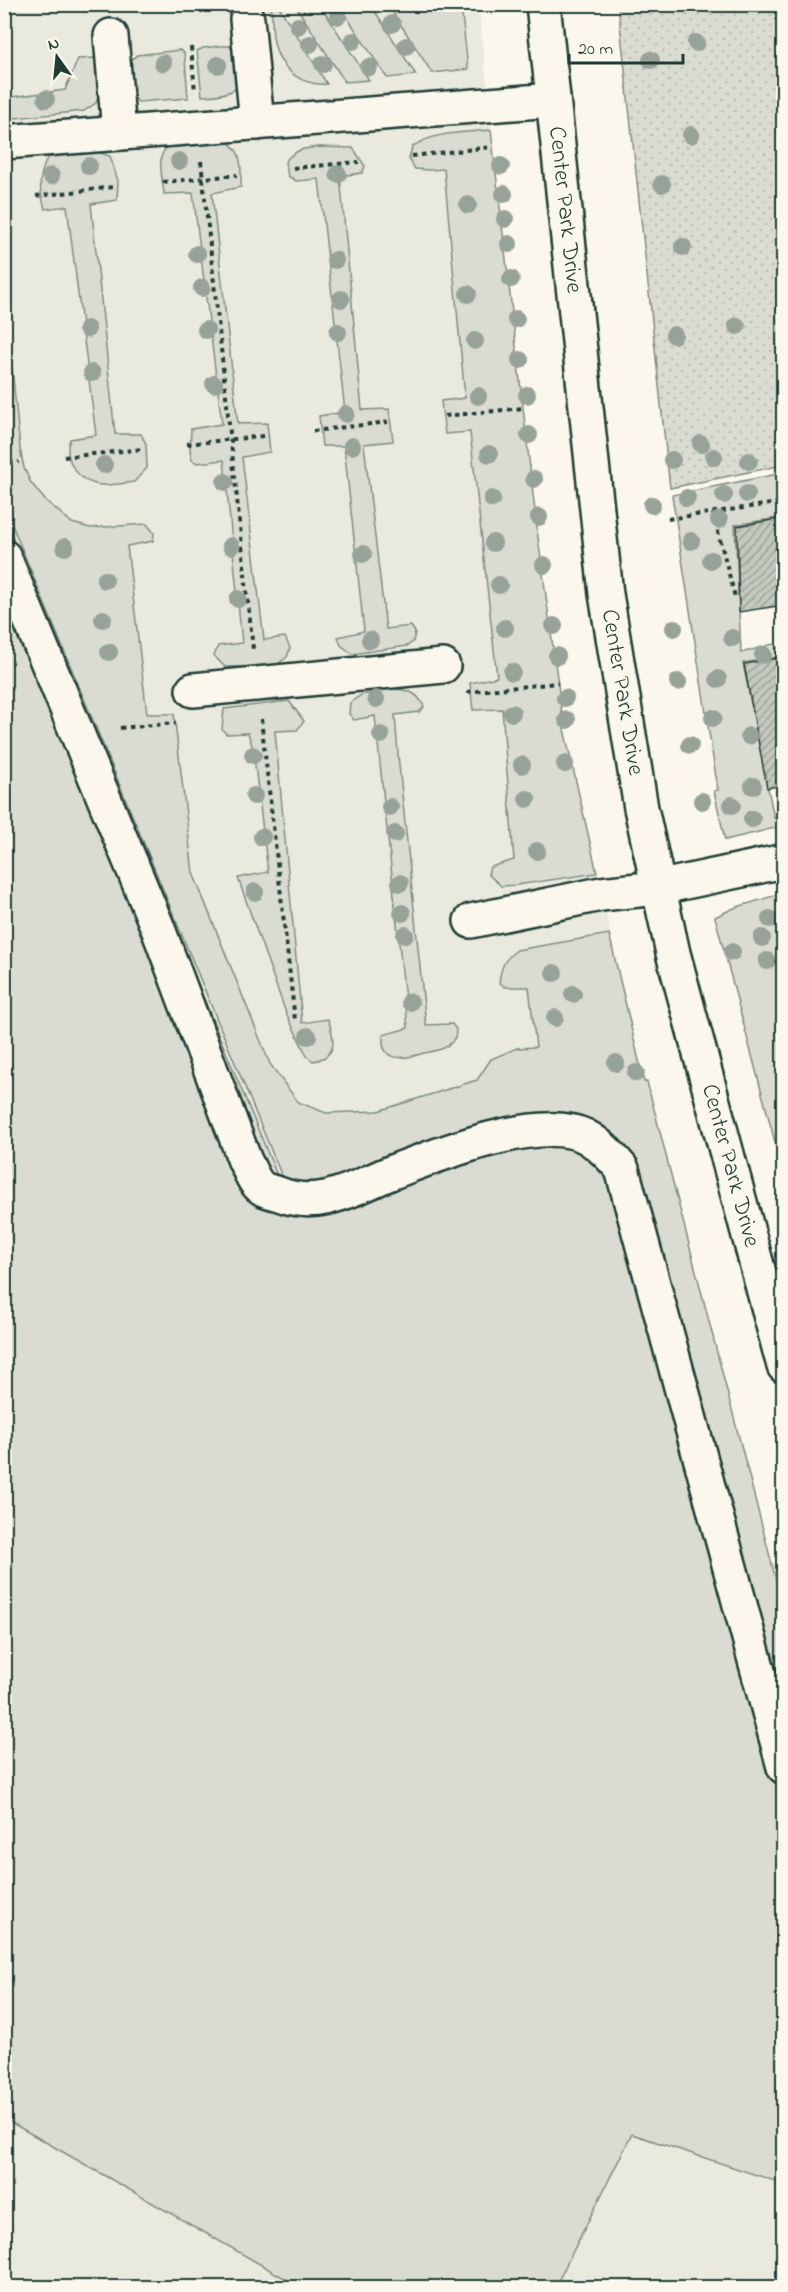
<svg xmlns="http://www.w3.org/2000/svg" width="788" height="2292" viewBox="0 0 788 2292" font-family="'Indie Flower',sans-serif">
  <defs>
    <pattern id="park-dots" width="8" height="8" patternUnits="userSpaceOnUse" patternTransform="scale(1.5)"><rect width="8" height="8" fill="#dbdcd1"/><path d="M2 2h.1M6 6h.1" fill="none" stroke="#bcbeb4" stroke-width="1.8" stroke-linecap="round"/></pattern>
    <pattern id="building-hatch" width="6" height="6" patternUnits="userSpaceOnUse" patternTransform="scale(1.5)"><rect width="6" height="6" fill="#c4c9be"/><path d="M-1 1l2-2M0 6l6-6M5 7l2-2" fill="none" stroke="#9fa49b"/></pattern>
  </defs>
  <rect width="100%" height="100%" fill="#fbf7ec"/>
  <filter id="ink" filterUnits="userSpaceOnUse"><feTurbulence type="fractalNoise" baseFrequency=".0167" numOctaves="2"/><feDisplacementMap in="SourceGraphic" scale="12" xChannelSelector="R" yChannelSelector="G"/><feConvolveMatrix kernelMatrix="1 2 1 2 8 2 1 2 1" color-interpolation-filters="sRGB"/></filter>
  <g filter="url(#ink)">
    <path fill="#eae9de" d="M5,5H478L538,537L564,729L645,1085L783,1610V2287L5,2288Z"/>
    <path fill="#dbdcd1" stroke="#7d8c82" stroke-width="1.5" d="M271,5H278L327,84C301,86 279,69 274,42C271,30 273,17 271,5Z
      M295,5H320L369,80L345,82Z
      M339,5H371L416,75L387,78Z
      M388,5H461L468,69L432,73Z
      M220,46H229L237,53L240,87C228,94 216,96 202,96L197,51L203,48Z
      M180,50L184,53L185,59L188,98L138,102C126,91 122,64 137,55Z
      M95,58L98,61L100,90L96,103L84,111L5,119L4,98L65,90L78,59Z
      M491,130L538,537L564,729L597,873L517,885L501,886L488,874L490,867L514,860L502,709L473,710L470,683L497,677L470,432L445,434L441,401L465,398L444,169L429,170L415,169L409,159L412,147C435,131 464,133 491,130Z
      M218,137C244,148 241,162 241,187L212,193L238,424L267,423L270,452L242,457L264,640L285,637L290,648L287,657L275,666L225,667L214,656L218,646L242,643L224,460L197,463L192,460L190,451L191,429L222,424L193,193L164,194C163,183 160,171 161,160C162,137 201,139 218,137Z
      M321,147L353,148L365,166L362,173L340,176L362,410L389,409L393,441L364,444L386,629L411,626L415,632L413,642L407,646L352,654L341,645L338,637L364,631L344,446H322L319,416L345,412L319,179L296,181L288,176L285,162C294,149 306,148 321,147Z
      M91,150L110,156L118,181L117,200L91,204L115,434H141L146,444L147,468L134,482C123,483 106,487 95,484C76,479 63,458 70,439L96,435L67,206L45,209C39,188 38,179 47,158Z
      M5,367H12L20,449L24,468L31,483L45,500L72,523L90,528L147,524L154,533L153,541L127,546L147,714H174L193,873L270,1064L298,1102L326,1113L378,1111L477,1080L491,1059L517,1048L536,1047L529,987H505L499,982C501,967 504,959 517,950L609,934L644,1082H647L783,1607L784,2184L632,2134L555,2287H300L5,2119L4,517L277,1175L281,1174L5,508Z
      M783,473V517L735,525L741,653L773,644L777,647V657L743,663L774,818L783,816V826L725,840L714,791L718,790L672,495Z
      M390,689C405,689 418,691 424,707L419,712L395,715L398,755L426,1025L452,1024L456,1029C456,1033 456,1036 454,1039C449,1049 434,1051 424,1053C405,1059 380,1064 383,1035L408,1028L375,716L354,720L349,714L350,703L361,695Z
      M289,701L304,721L297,730L275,731L302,1023L328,1019C335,1039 338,1057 313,1061L307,1056L286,1013L238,878L268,872L253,749L248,733L226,734L222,729L224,709Z
      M783,893H784L783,1172L715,917L734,908Z"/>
    <path fill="url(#park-dots)" stroke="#7d8c82" stroke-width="1.5" d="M618,5H783V465L670,488Z"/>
    <path fill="url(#building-hatch)" stroke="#1f3d34" stroke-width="1.5" d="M784,518V605L739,612L737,526Z
      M778,658L784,699V785L767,788L744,664Z"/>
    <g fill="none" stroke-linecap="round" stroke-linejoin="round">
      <defs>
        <g id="minor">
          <path id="s1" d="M543,4L606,594L641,808L673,953L784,1366"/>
          <path d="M247,19L257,123"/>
          <path d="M111,36L119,133"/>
          <path d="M4,142L553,100"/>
          <path d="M4,557L157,926L245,1161C249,1168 254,1183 262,1188C266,1191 273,1192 279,1194C321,1211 357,1186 395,1171C439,1154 541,1114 585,1136C600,1144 611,1156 622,1169L784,1767"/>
          <path d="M193,690L443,666"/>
          <path d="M471,921L601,894L657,888L784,861"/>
        </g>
      </defs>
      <use href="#minor" stroke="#1f3d34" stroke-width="38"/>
      <path stroke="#1f3d34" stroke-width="4" stroke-dasharray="4.5 4.5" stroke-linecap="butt" d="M191,47L195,91
        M412,156L493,147
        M201,161L253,649
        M293,168L359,162
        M163,182L237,175
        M36,196L115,187
        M445,416L523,408
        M313,431L388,422
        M187,444L264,436
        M64,457L143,449
        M9,463L19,462
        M713,513L735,597H739
        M668,519L784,502
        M467,692L558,683
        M261,719L295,1020
        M120,728L176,723
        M784,911L781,926L784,933"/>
      <use href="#minor" stroke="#fbf7ec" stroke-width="33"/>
    </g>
    <g fill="#97a298">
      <circle cx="338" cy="16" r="9"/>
      <circle cx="392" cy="24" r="9"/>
      <circle cx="298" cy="26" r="9"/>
      <circle cx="353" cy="41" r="9"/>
      <circle cx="696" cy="43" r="9"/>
      <circle cx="310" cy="44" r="9"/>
      <circle cx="406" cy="46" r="9"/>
      <circle cx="651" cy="60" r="9"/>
      <circle cx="163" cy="63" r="9"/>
      <circle cx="323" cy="64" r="9"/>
      <circle cx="218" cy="65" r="9"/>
      <circle cx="369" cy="67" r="9"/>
      <circle cx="46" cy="99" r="9"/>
      <circle cx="691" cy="135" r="9"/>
      <circle cx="179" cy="161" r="9"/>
      <circle cx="89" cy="166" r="9"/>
      <circle cx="501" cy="166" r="9"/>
      <circle cx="338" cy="174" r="9"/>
      <circle cx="51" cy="176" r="9"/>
      <circle cx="662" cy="184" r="9"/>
      <circle cx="504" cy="194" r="9"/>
      <circle cx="468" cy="205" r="9"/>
      <circle cx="505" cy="219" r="9"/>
      <circle cx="509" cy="244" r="9"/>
      <circle cx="683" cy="247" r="9"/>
      <circle cx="197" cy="254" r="9"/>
      <circle cx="335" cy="260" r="9"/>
      <circle cx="511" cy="279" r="9"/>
      <circle cx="202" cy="288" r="9"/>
      <circle cx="468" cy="294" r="9"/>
      <circle cx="341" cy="299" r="9"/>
      <circle cx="516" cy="319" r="9"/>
      <circle cx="737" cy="326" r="9"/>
      <circle cx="87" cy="329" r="9"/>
      <circle cx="206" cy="330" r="9"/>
      <circle cx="338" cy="332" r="9"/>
      <circle cx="674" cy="335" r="9"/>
      <circle cx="475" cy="341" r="9"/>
      <circle cx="520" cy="360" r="9"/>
      <circle cx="92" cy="373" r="9"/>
      <circle cx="214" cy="384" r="9"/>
      <circle cx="527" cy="395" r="9"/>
      <circle cx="478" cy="396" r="9"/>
      <circle cx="346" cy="414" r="9"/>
      <circle cx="529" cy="435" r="9"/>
      <circle cx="701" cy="444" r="9"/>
      <circle cx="352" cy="446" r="9"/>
      <circle cx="489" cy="454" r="9"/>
      <circle cx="714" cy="457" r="9"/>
      <circle cx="672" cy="460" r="9"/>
      <circle cx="749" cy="461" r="9"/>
      <circle cx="104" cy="465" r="9"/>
      <circle cx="534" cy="479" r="9"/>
      <circle cx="225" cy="482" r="9"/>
      <circle cx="747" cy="494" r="9"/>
      <circle cx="724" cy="495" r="9"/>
      <circle cx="687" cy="498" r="9"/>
      <circle cx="492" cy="499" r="9"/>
      <circle cx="652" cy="505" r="9"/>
      <circle cx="539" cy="517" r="9"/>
      <circle cx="719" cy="520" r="9"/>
      <circle cx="691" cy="541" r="9"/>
      <circle cx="493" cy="543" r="9"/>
      <circle cx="231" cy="546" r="9"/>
      <circle cx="65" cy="547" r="9"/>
      <circle cx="363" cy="554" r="9"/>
      <circle cx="711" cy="560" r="9"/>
      <circle cx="544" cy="565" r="9"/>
      <circle cx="105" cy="580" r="9"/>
      <circle cx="499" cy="585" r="9"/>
      <circle cx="238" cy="599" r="9"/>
      <circle cx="103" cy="619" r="9"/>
      <circle cx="554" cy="626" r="9"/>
      <circle cx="505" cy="628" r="9"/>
      <circle cx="674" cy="628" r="9"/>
      <circle cx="732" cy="638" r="9"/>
      <circle cx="370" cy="640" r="9"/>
      <circle cx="109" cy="652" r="9"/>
      <circle cx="763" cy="655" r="9"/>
      <circle cx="557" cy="656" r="9"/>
      <circle cx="512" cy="672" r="9"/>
      <circle cx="718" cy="679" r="9"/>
      <circle cx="678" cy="682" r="9"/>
      <circle cx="565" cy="698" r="9"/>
      <circle cx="376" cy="699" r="9"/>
      <circle cx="512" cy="713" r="9"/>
      <circle cx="713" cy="718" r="9"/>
      <circle cx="567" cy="720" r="9"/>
      <circle cx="381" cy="735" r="9"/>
      <circle cx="749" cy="736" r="9"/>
      <circle cx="690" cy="745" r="9"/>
      <circle cx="253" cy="755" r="9"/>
      <circle cx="565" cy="764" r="9"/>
      <circle cx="522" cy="765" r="9"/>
      <circle cx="753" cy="786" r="9"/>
      <circle cx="254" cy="796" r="9"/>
      <circle cx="527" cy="799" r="9"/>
      <circle cx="702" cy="801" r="9"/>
      <circle cx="732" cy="805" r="9"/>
      <circle cx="390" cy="807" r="9"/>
      <circle cx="752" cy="819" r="9"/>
      <circle cx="395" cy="834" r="9"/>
      <circle cx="262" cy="837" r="9"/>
      <circle cx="537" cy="851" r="9"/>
      <circle cx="400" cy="883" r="9"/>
      <circle cx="255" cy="892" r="9"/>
      <circle cx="402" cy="913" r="9"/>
      <circle cx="770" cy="919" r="9"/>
      <circle cx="405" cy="935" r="9"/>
      <circle cx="762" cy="938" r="9"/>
      <circle cx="732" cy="952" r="9"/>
      <circle cx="767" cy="961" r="9"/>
      <circle cx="554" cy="973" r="9"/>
      <circle cx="573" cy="994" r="9"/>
      <circle cx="410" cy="1002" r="9"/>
      <circle cx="555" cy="1018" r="9"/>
      <circle cx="308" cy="1036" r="9"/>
      <circle cx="616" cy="1063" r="9"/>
      <circle cx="636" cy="1073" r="9"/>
    </g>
  </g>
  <g text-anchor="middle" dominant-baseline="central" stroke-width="4.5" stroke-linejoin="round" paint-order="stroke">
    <g font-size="24" fill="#1f3d34" stroke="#fbf7ec">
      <text stroke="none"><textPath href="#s1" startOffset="207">Center Park Drive</textPath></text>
      <text stroke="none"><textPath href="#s1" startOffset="693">Center Park Drive</textPath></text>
      <text stroke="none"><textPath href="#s1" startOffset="1179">Center Park Drive</textPath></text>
    </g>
  </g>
  <rect width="788" height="2292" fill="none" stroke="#fbf7ec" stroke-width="24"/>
  <rect x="12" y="12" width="764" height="2268" fill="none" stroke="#1f3d34" stroke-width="2" filter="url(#ink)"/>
  <g transform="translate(57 57) rotate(345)" stroke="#fbf7ec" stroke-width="4.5" paint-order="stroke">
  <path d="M0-4.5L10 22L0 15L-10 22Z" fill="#1f3d34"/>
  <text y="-9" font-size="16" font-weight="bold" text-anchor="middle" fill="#1f3d34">N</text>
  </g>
  <path d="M569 54v9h114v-9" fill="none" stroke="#1f3d34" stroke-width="3"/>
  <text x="578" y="54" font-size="18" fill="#1f3d34" stroke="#fbf7ec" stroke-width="4.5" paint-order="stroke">20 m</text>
</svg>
